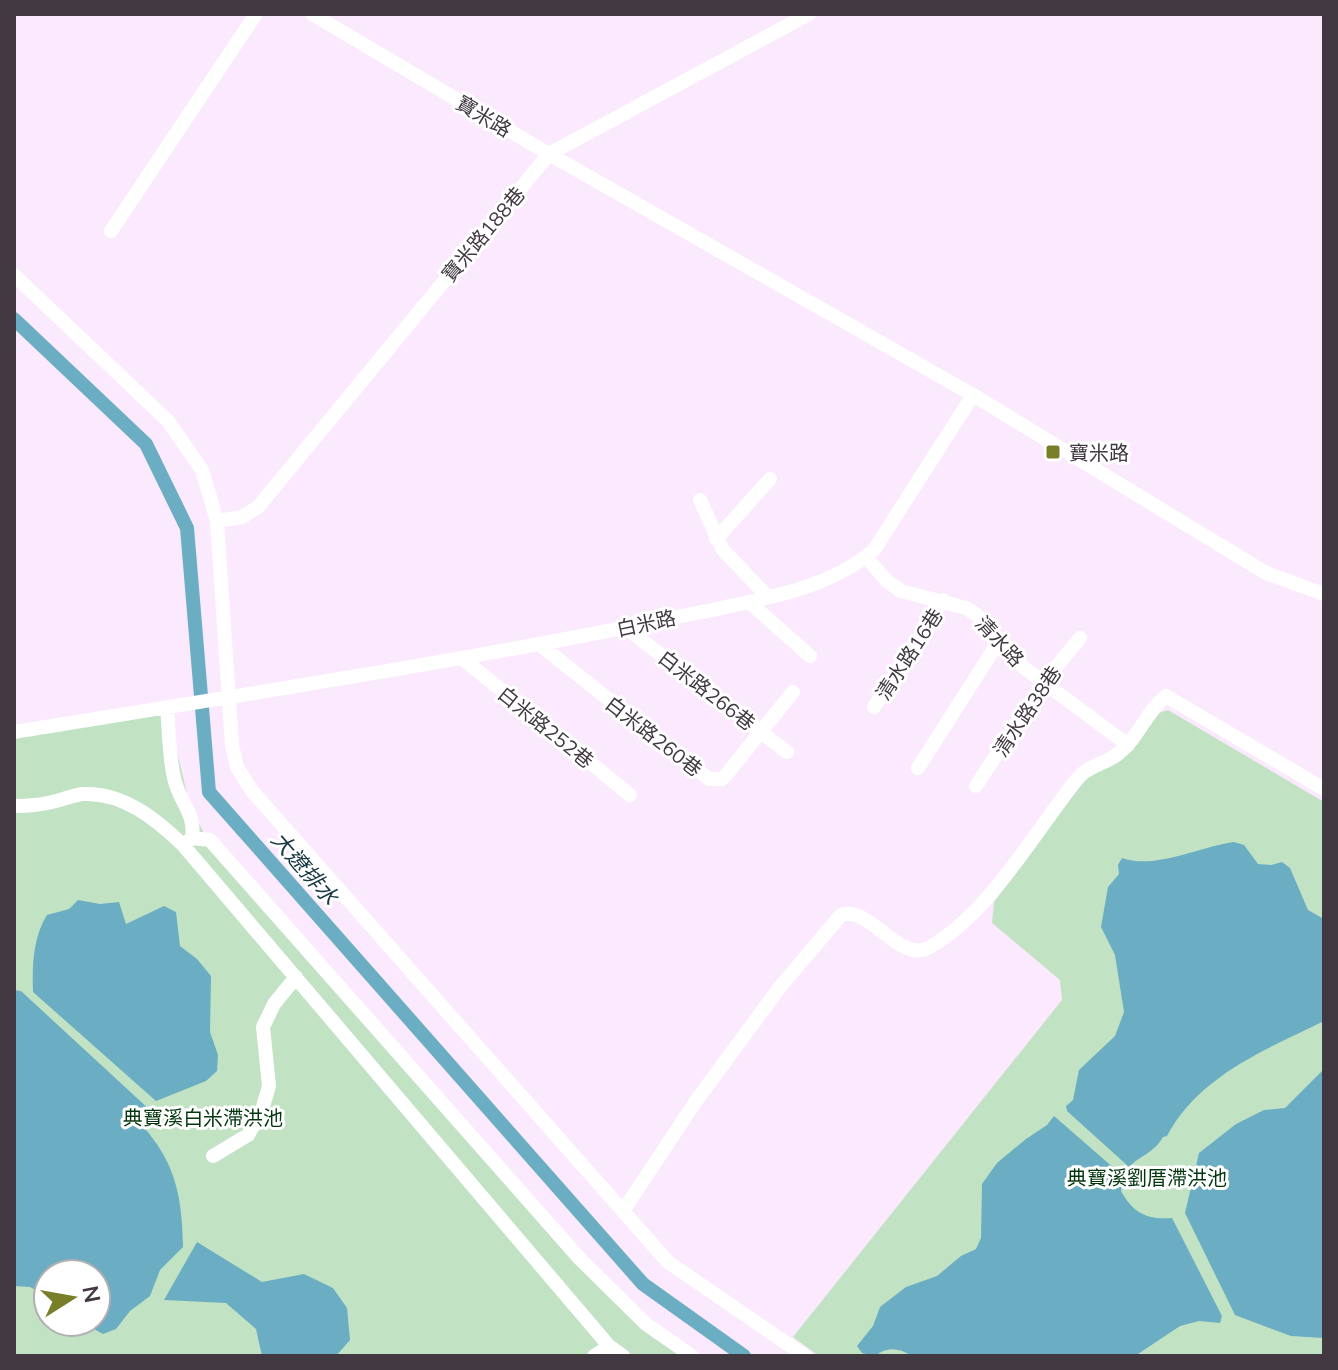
<svg xmlns="http://www.w3.org/2000/svg" width="1338" height="1370" viewBox="0 0 1338 1370" font-family="Mulish,'Noto Sans TC',sans-serif">
  <rect width="100%" height="100%" fill="#fbe9fd"/>
  <path fill="#c2e2c4" fill-rule="evenodd" d="M167,710L189,802L206,838L628,1314L680,1356H14V738ZM48,1274H96V1322H48Z
    M1168,710L1324,802V1356H819L793,1337L1062,1000L1060,980L992,923L994,902L1088,774L1153,715Z"/>
  <path fill="#6badc3" d="M1234,842L1244,845L1258,864L1271,865L1282,862L1290,868L1308,910L1324,919V1021C1265,1050 1199,1076 1167,1136L1163,1137C1153,1154 1142,1154 1129,1167L1067,1111L1066,1106L1073,1100L1079,1070L1115,1036L1124,1012L1115,955L1101,927L1108,887L1119,874L1118,865L1122,858C1155,870 1202,846 1234,842Z
    M78,900L100,904L119,902L126,924L164,906L176,912L180,946L197,959L211,976L210,1032L218,1055L217,1071L206,1081L156,1101L33,992C32,966 33,937 47,915L69,909Z
    M14,990L21,991L151,1111L141,1124C176,1163 182,1196 183,1247L160,1270L150,1296L130,1311L116,1329L103,1334L81,1322H96V1274H48V1297L30,1287L14,1286Z
    M1324,1069V1338H1323L1291,1336L1235,1315L1185,1213L1199,1153L1236,1124L1264,1110L1285,1108Z
    M1054,1116L1123,1176L1121,1191C1133,1213 1147,1220 1172,1218L1222,1316L1220,1323L1199,1321L1180,1326L1135,1356H912C899,1348 888,1346 875,1356L862,1353L857,1346L873,1326L880,1307L906,1287L937,1276L961,1256L976,1249L981,1238L982,1184L997,1163L1026,1139L1047,1125Z
    M197,1242L262,1282L304,1274L333,1288L347,1308L350,1340L336,1356H262L256,1329L226,1303L164,1300Z"/>
  <g fill="none" stroke-linecap="round" stroke-linejoin="round">
    <path stroke="#6badc3" stroke-width="14" d="M14,319L146,444L187,528L209,792L643,1284L744,1356"/>
    <path stroke="#fff" stroke-width="14" d="M312,14L549,154L973,395L1266,573L1324,594
      M111,231L256,14
      M14,275L168,421L202,470L217,521L232,745L237,767L252,791L668,1262L805,1356
      M700,500L723,550L768,597
      M217,521L242,517L258,507L549,154L809,14
      M716,539L770,479
      M866,557L887,581L901,591L966,608L977,615L1023,667L1128,745
      M749,602L810,656
      M626,628L787,752
      M539,644L709,779H722L726,775L793,692
      M462,658L630,795
      M167,707C169,730 169,756 174,778C179,802 196,813 192,838L186,843
      M874,707L943,600
      M14,732C205,701 397,671 587,635C629,627 670,618 712,610C769,597 828,589 874,550L973,395
      M918,768L999,641
      M976,786L1044,682L1080,638
      M14,806C27,806 40,805 52,802C62,800 73,795 83,794C123,792 156,819 183,845L609,1346L623,1356
      M192,838L210,840L580,1259L646,1324L692,1356
      M213,1156L248,1135L262,1110L269,1086L263,1027L274,1004L296,977
      M623,1211L696,1101L780,987L841,915C870,905 899,963 928,948C988,916 1035,831 1078,778C1088,765 1107,764 1119,753C1139,737 1146,712 1166,696L1324,789
      M594,1356L609,1346"/>
  </g>
  <rect fill="#797f29" stroke="#fff" stroke-width="3" x="1045" y="444" width="16" height="16" rx="4"/>
  <g text-anchor="middle" dominant-baseline="central" stroke-width="6" stroke-linejoin="round" paint-order="stroke">
    <g font-size="20" fill="#413842" stroke="#fff">
      <text transform="translate(484 116) rotate(31)">寶米路</text>
      <text transform="translate(483 234) rotate(-50)">寶米路188巷</text>
      <text transform="translate(646 623) rotate(-12)">白米路</text>
      <text transform="translate(1000 641) rotate(47)">清水路</text>
      <text transform="translate(909 654) rotate(-57)">清水路16巷</text>
      <text transform="translate(707 690) rotate(38)">白米路266巷</text>
      <text transform="translate(1027 711) rotate(-56)">清水路38巷</text>
      <text transform="translate(546 727) rotate(39)">白米路252巷</text>
      <text transform="translate(654 736) rotate(38)">白米路260巷</text>
    </g>
    <g font-size="20" fill="#413842" stroke="#fff" text-anchor="start">
      <text x="1069" y="452">寶米路</text>
    </g>
    <g font-size="20" fill="#03360f" stroke="#fff">
      <text x="203" y="1117">典寶溪白米滯洪池</text>
      <text x="1147" y="1177">典寶溪劉厝滯洪池</text>
    </g>
    <g font-size="22" font-style="italic" fill="#173742" stroke="#fff">
      <text transform="translate(305 868) rotate(49)">大遼排水</text>
    </g>
  </g>
  <rect width="1338" height="1370" fill="none" stroke="#413842" stroke-width="32"/>
  <g transform="translate(72 1298) rotate(79)"><circle r="38" fill="#ffffff" stroke="#b3afb3" stroke-width="2"/>
  <path d="M0-6L14 30L0 20L-14 30Z" fill="#797f29"/>
  <text y="-12" font-size="22" font-weight="bold" text-anchor="middle" fill="#413842">N</text>
  </g>
</svg>
